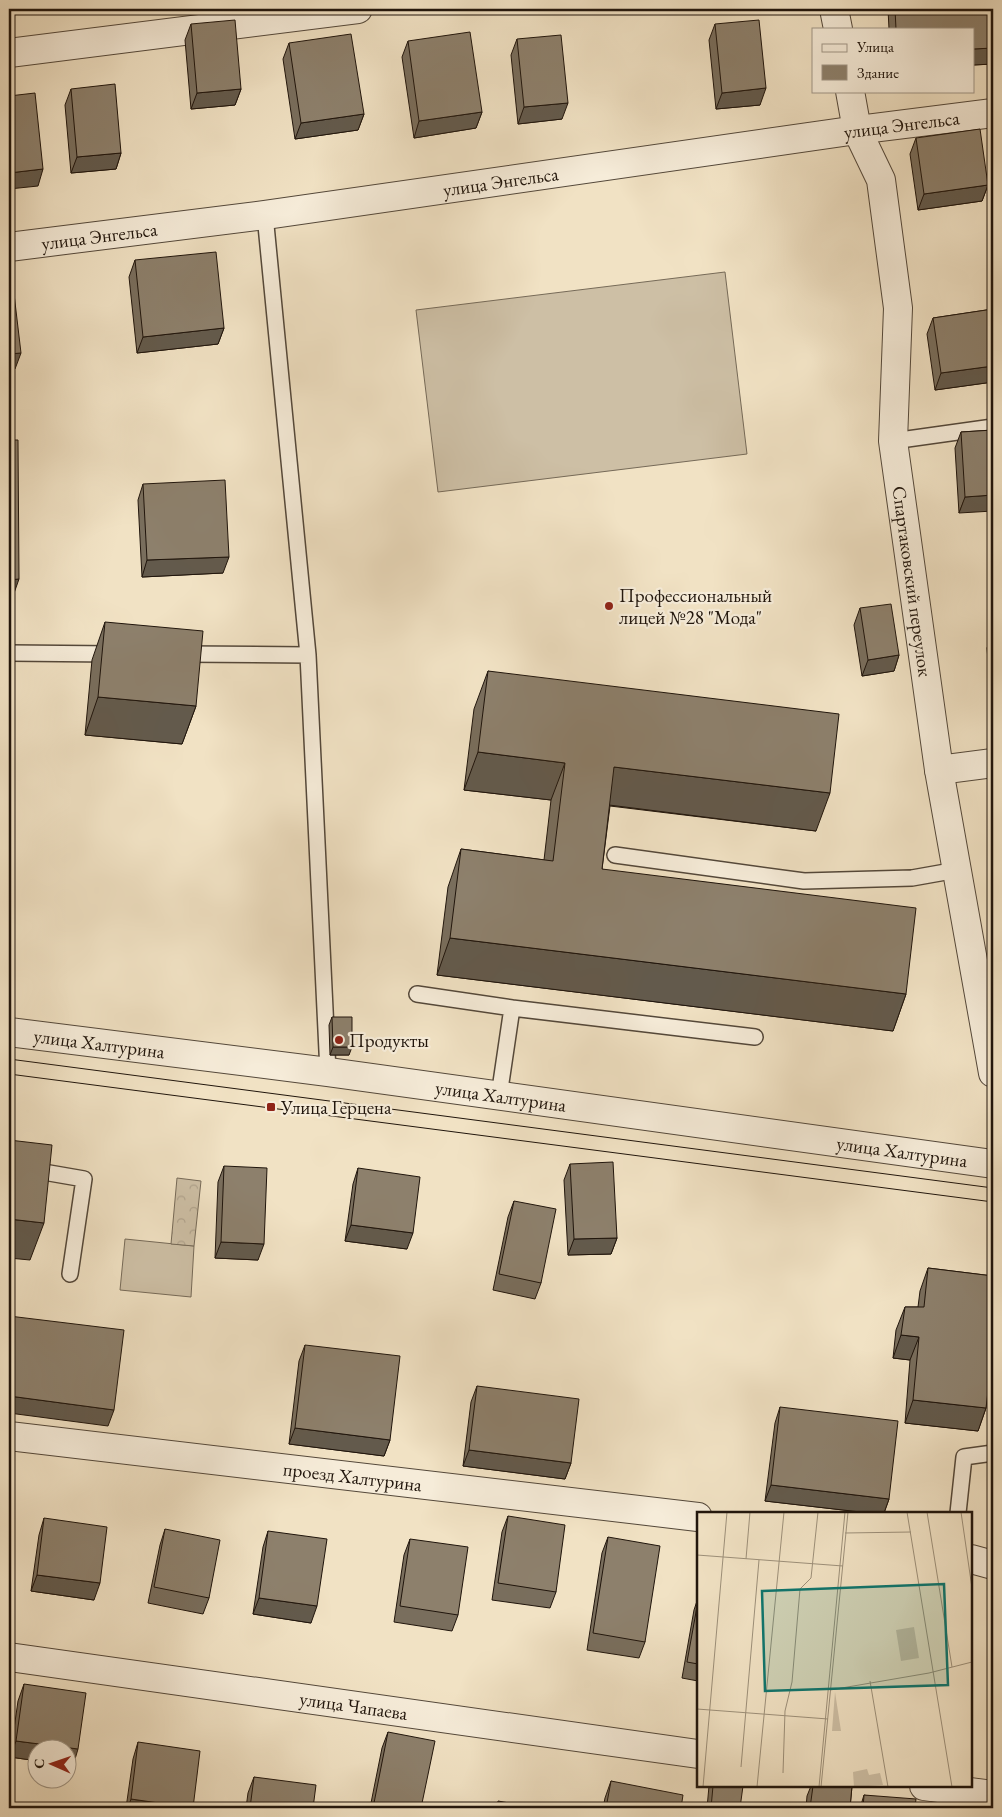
<svg xmlns="http://www.w3.org/2000/svg" width="1002" height="1817" viewBox="0 0 1002 1817" font-family="'EB Garamond',serif">
  <defs>
    <pattern id="forest-crowns" width="20" height="18" patternUnits="userSpaceOnUse" patternTransform="scale(1.25)"><rect width="20" height="18" fill="#cdbfa5"/><path d="M2 6a3 3 0 1 1 6 0M12 15a3 3 0 1 1 6 0" fill="none" stroke="#b0a38d"/></pattern>
  </defs>
  <rect width="100%" height="100%" fill="#f1e2c4"/>
  <filter id="stains"><feTurbulence type="fractalNoise" baseFrequency=".004" numOctaves="4"/><feColorMatrix values="0 0 0 0 .2 0 0 0 0 .09 0 0 0 0 .02 0 0 0 .5 -.17"/></filter>
  <radialGradient id="worn" r=".72"><stop offset=".6" stop-color="#630" stop-opacity="0"/><stop offset="1" stop-color="#630" stop-opacity=".3"/></radialGradient>
  <path fill="#cdbfa5" stroke="#766a58" d="M725,272L747,454L438,492L416,310Z
    M125,1239L194,1246L191,1297L120,1290Z"/>
  <path fill="url(#forest-crowns)" stroke="#766a58" d="M177,1178L201,1181L194,1246L171,1244Z"/>
  <g fill="none" stroke-linecap="round" stroke-linejoin="round">
    <defs>
      <path id="service" d="M265,215L308,655L328,1072
        M893,441L993,427
        M9,653L114,654
        M182,654L308,655
        M615,855L804,881L912,878L957,870
        M417,994L512,1008L499,1096
        M512,1008L755,1037
        M9,1166L84,1179L70,1274
        M958,1513L964,1457L993,1453"/>
      <g id="minor">
        <path d="M834,9L838,29"/>
        <path d="M9,53L358,9"/>
        <path id="s1" d="M850,91L857,130L881,180L898,308L893,441L939,770L993,1073"/>
        <path id="s2" d="M9,247L265,215L857,130L993,113"/>
        <path d="M939,770L993,763"/>
        <path id="s3" d="M9,1032L328,1072L993,1164"/>
        <path id="s4" d="M9,1436L698,1517"/>
        <path d="M971,1559L993,1565"/>
        <path id="s5" d="M9,1657L698,1754"/>
        <path d="M924,1786L993,1795"/>
      </g>
    </defs>
    <use href="#service" stroke="#54483a" stroke-width="18"/>
    <use href="#minor" stroke="#54483a" stroke-width="30"/>
    <use href="#service" stroke="#f6ecd9" stroke-width="15"/>
    <use href="#minor" stroke="#f6ecd9" stroke-width="28"/>
    <path stroke="#20150c" stroke-width="1" d="M9,1059L993,1188
      M9,1074L993,1202"/>
  </g>
  <path fill="#796e5d" stroke="#20150c" d="M888,9H993V64L973,65V29H889Z
    M191,24L241,89L235,105L191,109L185,40Z
    M715,24L760,105L716,109L709,40Z
    M517,39L562,119L518,124L511,55Z
    M408,41L482,112L476,128L414,138L402,57Z
    M289,43L364,114L358,130L295,139L283,59Z
    M71,89L121,153L116,169L71,173L65,105Z
    M916,138L988,185L982,201L918,210L910,154Z
    M135,260L224,328L218,344L137,353L129,277Z
    M993,309V382L935,390L927,334L933,318Z
    M993,430L959,513L955,448L961,432Z
    M143,484L223,573L142,577L138,500Z
    M860,608L899,655L894,671L862,676L854,625Z
    M105,622L196,706L182,744L85,735L92,660Z
    M993,631V712H992L987,648Z
    M488,671L816,831L610,806L602,869L906,994L893,1031L437,975L448,887L461,849L544,860L551,800L464,790L474,709Z
    M332,1017L349,1055H330L329,1025Z
    M570,1164L617,1238L611,1254L568,1255L564,1180Z
    M224,1166L258,1260L215,1258L218,1182Z
    M358,1168L407,1249L345,1241L353,1184Z
    M514,1201L541,1283L535,1299L493,1290L508,1217Z
    M928,1268L993,1276V1381H990L986,1408L978,1431L905,1423L910,1360L893,1358L896,1330L905,1307H918L920,1291Z
    M305,1345L390,1440L384,1456L289,1444L299,1361Z
    M477,1386L571,1463L565,1479L463,1466L471,1402Z
    M780,1407L889,1499L884,1513H869L765,1501L775,1423Z
    M508,1516L556,1592L550,1608L492,1600L502,1532Z
    M44,1518L94,1600L31,1591L39,1535Z
    M165,1529L209,1598L203,1614L148,1603L160,1545Z
    M268,1531L311,1623L253,1614L263,1547Z
    M608,1537L645,1642L639,1658L587,1650L602,1553Z
    M410,1539L458,1615L452,1631L394,1622L404,1555Z
    M698,1598V1681L682,1678L694,1610Z
    M24,1684L73,1766L38,1750V1761L10,1757L18,1701Z
    M388,1732L421,1808H370L382,1748Z
    M138,1742L193,1808H126L133,1759Z
    M254,1777L313,1808H246L248,1793Z
    M611,1781L681,1808H603L605,1798Z
    M709,1786H713L740,1808H707Z
    M811,1786H852L850,1808H806L807,1796Z
    M864,1795L915,1808H860Z"/>
  <path fill="#635a4c" stroke="#20150c" d="M993,48V64L973,65V49Z
    M766,88L760,105L716,109L722,93Z
    M241,89L235,105L191,109L197,93Z
    M568,103L562,119L518,124L524,107Z
    M482,112L476,128L414,138L419,121Z
    M364,114L358,130L295,139L301,123Z
    M121,153L116,169L71,173L77,157Z
    M43,169L38,186L9,189V173Z
    M988,185L982,201L918,210L924,194Z
    M224,328L218,344L137,353L143,337Z
    M21,353L15,369L9,370V354Z
    M993,366V382L935,390L941,373Z
    M993,495V511L959,513L965,497Z
    M229,557L223,573L142,577L147,560Z
    M19,579L13,596H9V580Z
    M899,655L894,671L862,676L868,660Z
    M98,697L196,706L182,744L85,735Z
    M478,752L565,763L551,800L464,790Z
    M614,767L830,793L816,831L601,804Z
    M450,938L906,994L893,1031L437,975Z
    M333,1047H352L349,1055H330Z
    M9,1219L44,1223L30,1260L9,1258Z
    M351,1225L413,1233L407,1249L345,1241Z
    M617,1238L611,1254L568,1255L574,1239Z
    M221,1242L264,1244L258,1260L215,1258Z
    M901,1335L919,1337L910,1360L893,1358Z
    M992,1357H993V1381L984,1380Z
    M9,1396L114,1410L108,1426L9,1413Z
    M913,1400L986,1408L978,1431L905,1423Z
    M295,1428L390,1440L384,1456L289,1444Z
    M469,1450L571,1463L565,1479L463,1466Z
    M771,1485L889,1499L884,1513H869L765,1501Z
    M37,1575L100,1583L94,1600L31,1591Z
    M259,1598L317,1606L311,1623L253,1614Z
    M16,1741L78,1749L73,1766L68,1765V1750H38V1761L10,1757Z
    M131,1799L193,1808H128Z"/>
  <path fill="#8d806c" stroke="#20150c" d="M895,9H993V48L973,49V29H896Z
    M235,20L241,89L197,93L191,24Z
    M759,20L766,88L722,93L715,24Z
    M470,32L482,112L419,121L408,41Z
    M351,34L364,114L301,123L289,43Z
    M561,35L568,103L524,107L517,39Z
    M115,84L121,153L77,157L71,89Z
    M35,93L43,169L9,173V96Z
    M980,129L988,185L924,194L916,138Z
    M216,252L224,328L143,337L135,260Z
    M9,277H12L21,353L9,354Z
    M993,309V366L941,373L933,318Z
    M993,430V495L965,497L961,432Z
    M9,440H18L19,579L9,580Z
    M225,480L229,557L147,560L143,484Z
    M891,604L899,655L868,660L860,608Z
    M105,622L203,631L196,706L98,697Z
    M488,671L839,714L830,793L614,767L602,869L916,908L906,994L450,938L461,849L553,861L565,763L478,752Z
    M332,1017H352V1047H333Z
    M9,1140L52,1145L44,1223L9,1219Z
    M613,1162L617,1238L574,1239L570,1164Z
    M224,1166L267,1168L264,1244L221,1242Z
    M358,1168L420,1177L413,1233L351,1225Z
    M514,1201L556,1209L541,1283L499,1274Z
    M928,1268L993,1276V1357H992L986,1408L913,1400L919,1337L901,1335L905,1307H924Z
    M9,1316L124,1330L114,1410L9,1396Z
    M305,1345L400,1356L390,1440L295,1428Z
    M477,1386L579,1399L571,1463L469,1450Z
    M780,1407L898,1421L889,1499L771,1485Z
    M508,1516L565,1525L556,1592L498,1583Z
    M44,1518L107,1527L100,1583L37,1575Z
    M165,1529L220,1540L209,1598L154,1587Z
    M268,1531L327,1539L317,1606L259,1598Z
    M608,1537L660,1546L645,1642L593,1633Z
    M410,1539L468,1547L458,1615L400,1606Z
    M698,1601V1664L687,1662Z
    M24,1684L86,1693L78,1749L16,1741Z
    M388,1732L435,1741L421,1808H373Z
    M138,1742L200,1751L193,1808L131,1799Z
    M254,1777L316,1785L313,1808H250Z
    M611,1781L683,1795L681,1808H606Z
    M713,1786H743L740,1808H711Z
    M813,1786H852L850,1808H810Z
    M864,1795L916,1799L915,1808H863Z
    M498,1801L537,1808H497Z"/>
  <g fill="#8f2418" stroke="#f6ecd9" stroke-width="2">
    <circle cx="609" cy="606" r="5"/>
    <circle cx="339" cy="1040" r="5"/>
    <rect x="266" y="1102" width="10" height="10" rx="2.5"/>
  </g>
  <g text-anchor="middle" dominant-baseline="central" stroke-width="4.5" stroke-linejoin="round" paint-order="stroke">
    <g font-size="19" fill="#20150c" stroke="#f6ecd9">
      <text stroke="none"><textPath href="#s2" startOffset="901">улица Энгельса</textPath></text>
      <text stroke="none"><textPath href="#s2" startOffset="496">улица Энгельса</textPath></text>
      <text stroke="none"><textPath href="#s2" startOffset="91">улица Энгельса</textPath></text>
      <text stroke="none"><textPath href="#s1" startOffset="499">Спартаковский переулок</textPath></text>
      <text stroke="none"><textPath href="#s3" startOffset="91">улица Халтурина</textPath></text>
      <text stroke="none"><textPath href="#s3" startOffset="496">улица Халтурина</textPath></text>
      <text stroke="none"><textPath href="#s3" startOffset="901">улица Халтурина</textPath></text>
      <text stroke="none"><textPath href="#s4" startOffset="346">проезд Халтурина</textPath></text>
      <text stroke="none"><textPath href="#s5" startOffset="348">улица Чапаева</textPath></text>
    </g>
    <g font-size="19" fill="#20150c" stroke="#f6ecd9" text-anchor="start">
      <text x="619" y="595">Профессиональный<tspan x="619" dy="22">лицей №28 "Мода"</tspan></text>
      <text x="349" y="1040">Продукты</text>
      <text x="281" y="1107">Улица Герцена</text>
    </g>
  </g>
  <g transform="translate(697 1512)">
    <rect width="275" height="275" fill="#f1e2c4"/>
    <path d="M217,115L222,146L204,149L199,118ZM138,180L144,219H135Z" fill="#cdbfa5"/>
    <path d="M170,257L172,263L183,261L186,273L157,275L156,260Z" fill="#cdbfa5"/>
    <path fill="none" stroke="#9d907a" stroke-width="1" d="M210,0L255,275M230,0L255,155M264,0L275,76M148,21L214,20M0,43L146,54M49,47L53,0M173,169L191,275M133,178L232,161L275,150M0,197L131,207M44,255L62,48M86,261L88,199L95,170L103,77L114,66L121,0M6,275L30,0M60,275L87,0M122,275L148,0M124,275L151,0"/>
    <path fill="#0f766e" fill-opacity="0.15" stroke="#0f766e" stroke-width="2.5" d="M247,72L251,173L68,179L65,79Z"/>
    <rect width="275" height="275" fill="none" stroke="#20150c" stroke-width="2.5"/>
  </g>
  <rect width="1002" height="1817" fill="none" stroke="#f1e2c4" stroke-width="30"/>
  <rect x="10" y="10" width="982" height="1797" fill="none" stroke="#20150c" stroke-width="2.5"/>
  <rect x="15" y="15" width="972" height="1787" fill="none" stroke="#20150c"/>
  <rect x="812" y="28" width="162" height="65" fill="#f6ecd9" stroke="#a09687"/>
  <rect x="822" y="44" width="25" height="8" fill="#f6ecd9" stroke="#a09687"/>
  <text x="857" y="52" font-size="15" fill="#20150c">Улица</text>
  <rect x="822" y="65" width="25" height="15" fill="#8d806c" stroke="#a09687"/>
  <text x="857" y="78" font-size="15" fill="#20150c">Здание</text>
  <g transform="translate(52 1764) rotate(272)"><circle r="24" fill="#f6ecd9" stroke="#a09687"/>
  <path d="M0-4L9 19L0 12L-9 19Z" fill="#8f2418"/>
  <text y="-8" font-size="14" font-weight="bold" text-anchor="middle" fill="#20150c">С</text>
  </g>
  <rect width="100%" height="100%" filter="url(#stains)"/>
  <rect width="100%" height="100%" fill="url(#worn)"/>
</svg>
